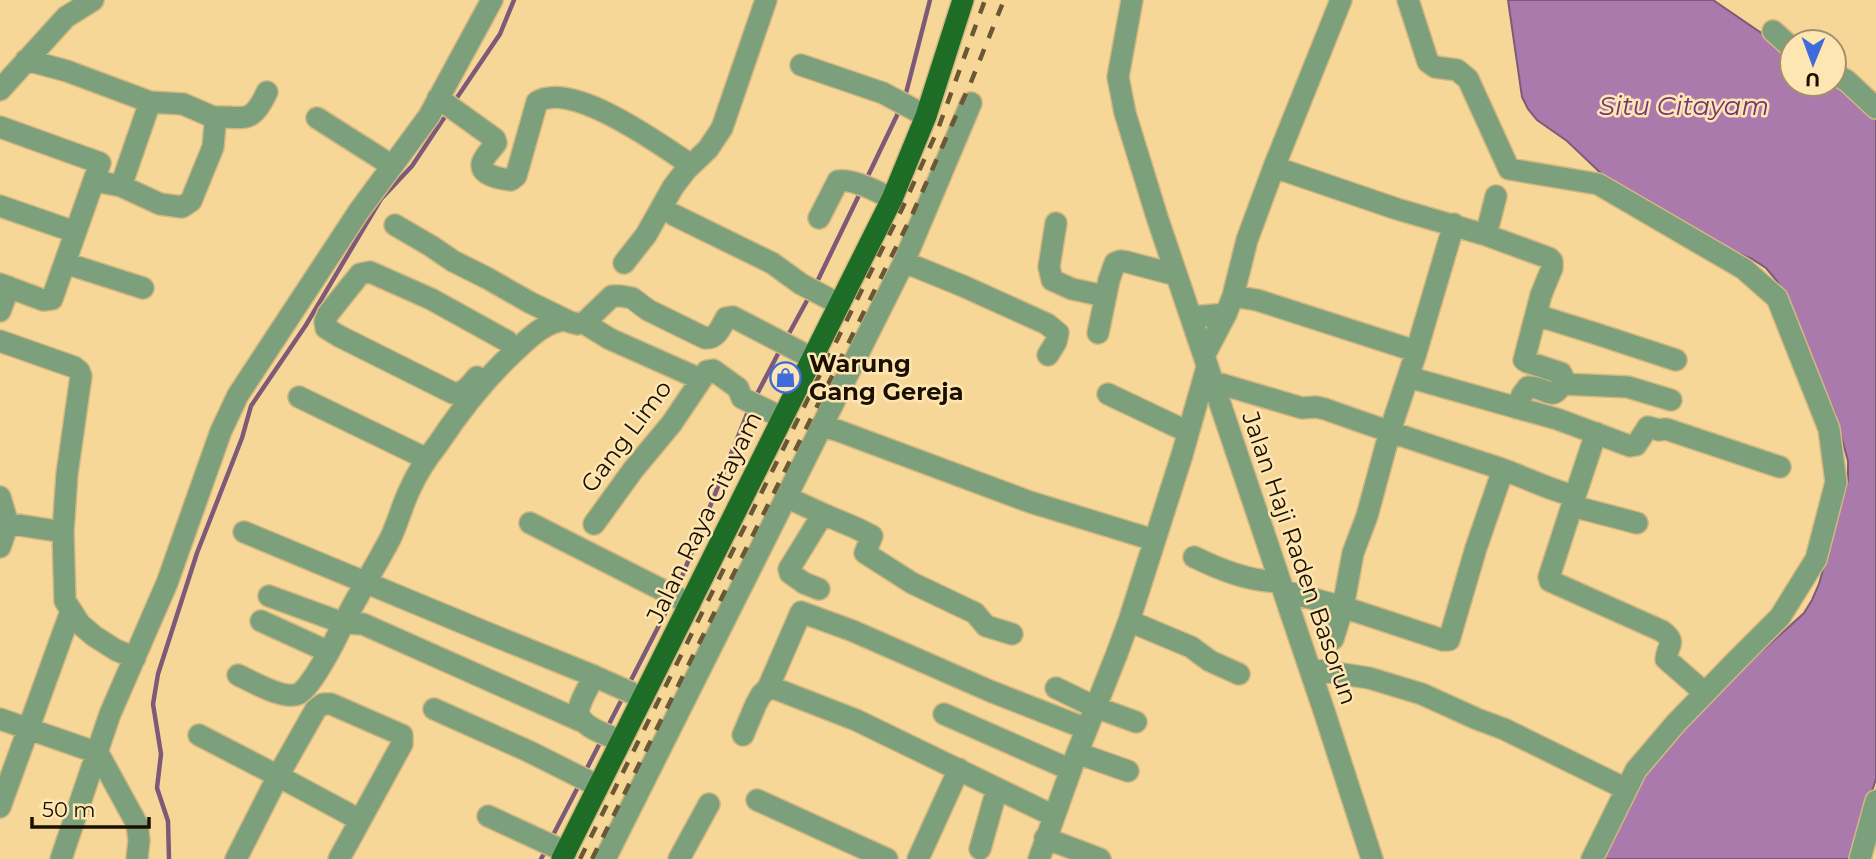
<svg xmlns="http://www.w3.org/2000/svg" width="1876" height="859" viewBox="0 0 1876 859" font-family="Montserrat,sans-serif">
  <rect width="100%" height="100%" fill="#f6d798"/>
  <path fill="#aa7aac" stroke="#7f5a78" stroke-width="2" d="M1508,0H1713L1792,54V84H1834L1876,118V779L1850,859H1598L1633,784L1729,681L1804,613L1812,600L1819,584L1848,480V461L1835,413L1777,281L1766,268L1752,259L1720,245L1609,181L1567,141L1537,120L1528,109L1522,97Z"/>
  <g fill="none" stroke-linecap="round" stroke-linejoin="round">
    <path stroke="#7f5a78" stroke-width="4.5" d="M905,97L930,0
      M454,102L500,34L514,0
      M866,180L900,109
      M816,284L861,191
      M786,339L810,295
      M755,398L780,350
      M677,589L749,409
      M628,686L672,600
      M606,730L623,697
      M584,774L601,741
      M551,839L579,785
      M169,859L168,821L157,788L161,754L153,704L158,674L197,553L242,438L251,406L306,325L381,199L412,166L448,112
      M541,859L546,850"/>
    <defs>
      <path id="minor" d="M1132,0L1118,77L1125,113L1157,217L1325,714L1372,859
        M1408,0L1428,62L1435,67L1457,70L1468,79L1509,169L1598,184L1744,269L1777,298L1829,429L1836,482L1816,559L1780,617L1736,661L1676,723L1636,770L1592,859
        M1773,31L1792,48
        M26,60L67,71L150,102L183,104L213,117L215,125L213,147L191,201L182,207L160,204L121,186L95,181
        M801,65L883,93L926,116
        M1834,73L1847,81L1876,108
        M0,90L66,17L93,0
        M438,98L495,139L496,143C492,149 483,157 482,164C481,176 502,179 511,180L516,176L537,102C572,80 661,145 691,165
        M213,117C245,116 251,126 267,92
        M317,118L380,158L391,166
        M0,127L100,163L52,299L43,300L0,284
        M1274,167L1397,209L1486,235L1549,258L1552,261V268L1541,295L1524,360L1527,362L1561,373L1564,379C1553,406 1548,386 1528,387L1522,395L1517,408
        M121,186L150,102
        M0,206L75,232
        M674,215L772,263L801,284L839,304
        M819,218L838,181C852,178 879,192 892,199
        M1056,223L1049,267L1052,280L1072,289L1105,296
        M395,225L431,246L453,261L487,278L529,302L570,322L578,324L584,323L612,296H621L632,298L648,310L705,338C717,339 721,327 726,318L733,317L812,358
        M1486,235L1496,196
        M904,262L963,286L1047,324L1058,333L1056,342L1048,355
        M65,263L143,288
        M624,263L646,235L673,187L686,170L708,149L722,128L766,0
        M1233,296L1247,240L1274,167L1341,0
        M0,311L9,287
        M1536,315L1597,334L1676,360
        M1191,317L1226,314L1233,296L1257,300L1409,349L1415,356L1408,377
        M584,323L610,339L700,379
        M1098,333L1109,280L1115,263L1120,261L1127,262L1176,275
        M0,341L74,367L79,371L81,376L67,474L63,532
        M1204,356L1226,314
        M1415,356L1454,224
        M477,377C470,385 464,394 453,393L339,336L326,328L325,322L328,314L360,274L370,272L431,299L507,341
        M1214,382L1302,408L1316,407L1325,409C1383,430 1441,449 1499,468C1525,477 1549,490 1575,496L1572,506L1637,523
        M1563,384L1628,387L1671,400
        M1108,394L1188,432
        M299,397L427,459
        M822,426L839,431L1030,502L1154,540
        M1575,496L1596,433
        M0,497L8,524L0,547
        M786,497L823,514L789,569L790,573L804,583L819,589
        M1572,506L1549,577L1550,581L1662,631C1678,643 1667,645 1666,659L1705,693
        M823,514L856,528L872,536L865,553L912,583L975,613L986,626L1012,634
        M0,522L63,532L65,601L80,624L94,636L116,650L135,658
        M530,523L690,604
        M594,524L633,470L672,423L707,371L713,370L738,388L742,398L783,418
        M244,532L485,632L594,676L643,698
        M1194,557C1223,571 1249,581 1280,582
        M1284,591L1343,607L1443,640H1449L1476,548L1503,470
        M269,596L343,623L363,624L581,721
        M261,621L329,652
        M1129,621L1191,647L1210,661L1239,674
        M1333,639L1343,607L1353,553L1367,516L1390,431L1408,377L1557,419L1630,446L1636,445L1648,427L1659,430L1666,429L1780,467
        M1310,669L1369,678L1422,694L1477,719L1504,729L1626,789
        M238,675C253,682 283,700 298,694C310,690 335,641 341,628C356,598 374,569 390,539C398,523 402,505 410,489C417,473 427,458 438,444C460,411 484,380 513,353C527,340 545,321 566,320
        M594,676C589,686 582,697 579,708C575,726 608,735 621,741
        M768,688L801,612L853,631L990,691L1087,729
        M1056,688L1095,707L1136,722
        M434,709L528,751L598,786
        M944,714L1071,770
        M0,719L98,753L137,824L139,840L137,859
        M199,735L278,776L316,709L323,704H331L402,735V744L339,859
        M743,735L756,704L761,695L768,688L776,689L856,720L1054,816
        M1077,753L1128,771
        M757,800L887,859
        M0,807L71,611
        M488,816L566,852
        M1045,838L1100,859
        M980,849L997,789
        M61,859L110,714L167,583L221,431L238,395L359,211L429,116L492,0
        M236,859L278,776L360,820
        M605,859L904,262L971,103
        M679,859L709,804
        M918,859L959,769
        M1039,859L1074,761L1116,656L1129,621L1182,455L1207,367
        M1860,859L1876,801"/>
      <path id="major" d="M562,859L892,199L926,116L963,0"/>
    </defs>
    <use href="#minor" stroke="#d3b780" stroke-width="24"/>
    <use href="#major" stroke="#d3b780" stroke-width="24"/>
    <use href="#minor" stroke="#7ba07b" stroke-width="21"/>
    <use href="#major" stroke="#1d6d27" stroke-width="21"/>
    <path stroke="#695736" stroke-width="4.5" stroke-dasharray="12 12" stroke-linecap="butt" d="M580,859L902,209L938,129L985,0
      M592,859L912,215L971,82L1004,0"/>
  </g>
  <defs>
    <symbol id="shop-ring" viewBox="-11 -11 22 22"><circle r="9.5" fill="#fee6b3" stroke="#3f6bdc" stroke-width="1.5"/><path d="M-5-2.5h2.3a2.7 3.5 0 0 1 5.4 0H5L5.5 6h-11ZM-1.5-2.5h3a1.5 2.3 0 0 0-3 0Z" fill="#3f6bdc"/></symbol>
  </defs>
  <g fill-rule="evenodd">
    <use href="#shop-ring" x="768" y="360" width="35" height="35"/>
  </g>
  <g text-anchor="middle" dominant-baseline="central" stroke-width="5" stroke-linejoin="round" paint-order="stroke">
    <g font-size="24" font-weight="bold" fill="#1b1000" stroke="#fee6b3" text-anchor="start">
      <text x="809" y="363">Warung<tspan x="809" dy="28">Gang Gereja</tspan></text>
    </g>
    <g font-size="24" fill="#1b1000" stroke="#fee6b3">
      <text transform="translate(626 436) rotate(-53)">Gang Limo</text>
      <text transform="translate(704 517) rotate(-64)">Jalan Raya Citayam</text>
      <text transform="translate(1300 558) rotate(71)">Jalan Haji Raden Basorun</text>
    </g>
    <g font-size="26" font-style="italic" fill="#723676" stroke="#fee6b3">
      <text x="1684" y="106">Situ Citayam</text>
    </g>
  </g>
  <g transform="translate(1813 63) rotate(181)"><circle r="33" fill="#fee6b3" stroke="#a3906b" stroke-width="2"/>
  <path d="M0-5L12 26L0 18L-12 26Z" fill="#3f6bdc"/>
  <text y="-10" font-size="19" font-weight="bold" text-anchor="middle" fill="#1b1000">U</text>
  </g>
  <path d="M32 817v10h117v-10" fill="none" stroke="#1b1000" stroke-width="3.5"/>
  <text x="42" y="817" font-size="21" fill="#1b1000" stroke="#fee6b3" stroke-width="5" paint-order="stroke">50 m</text>
</svg>
